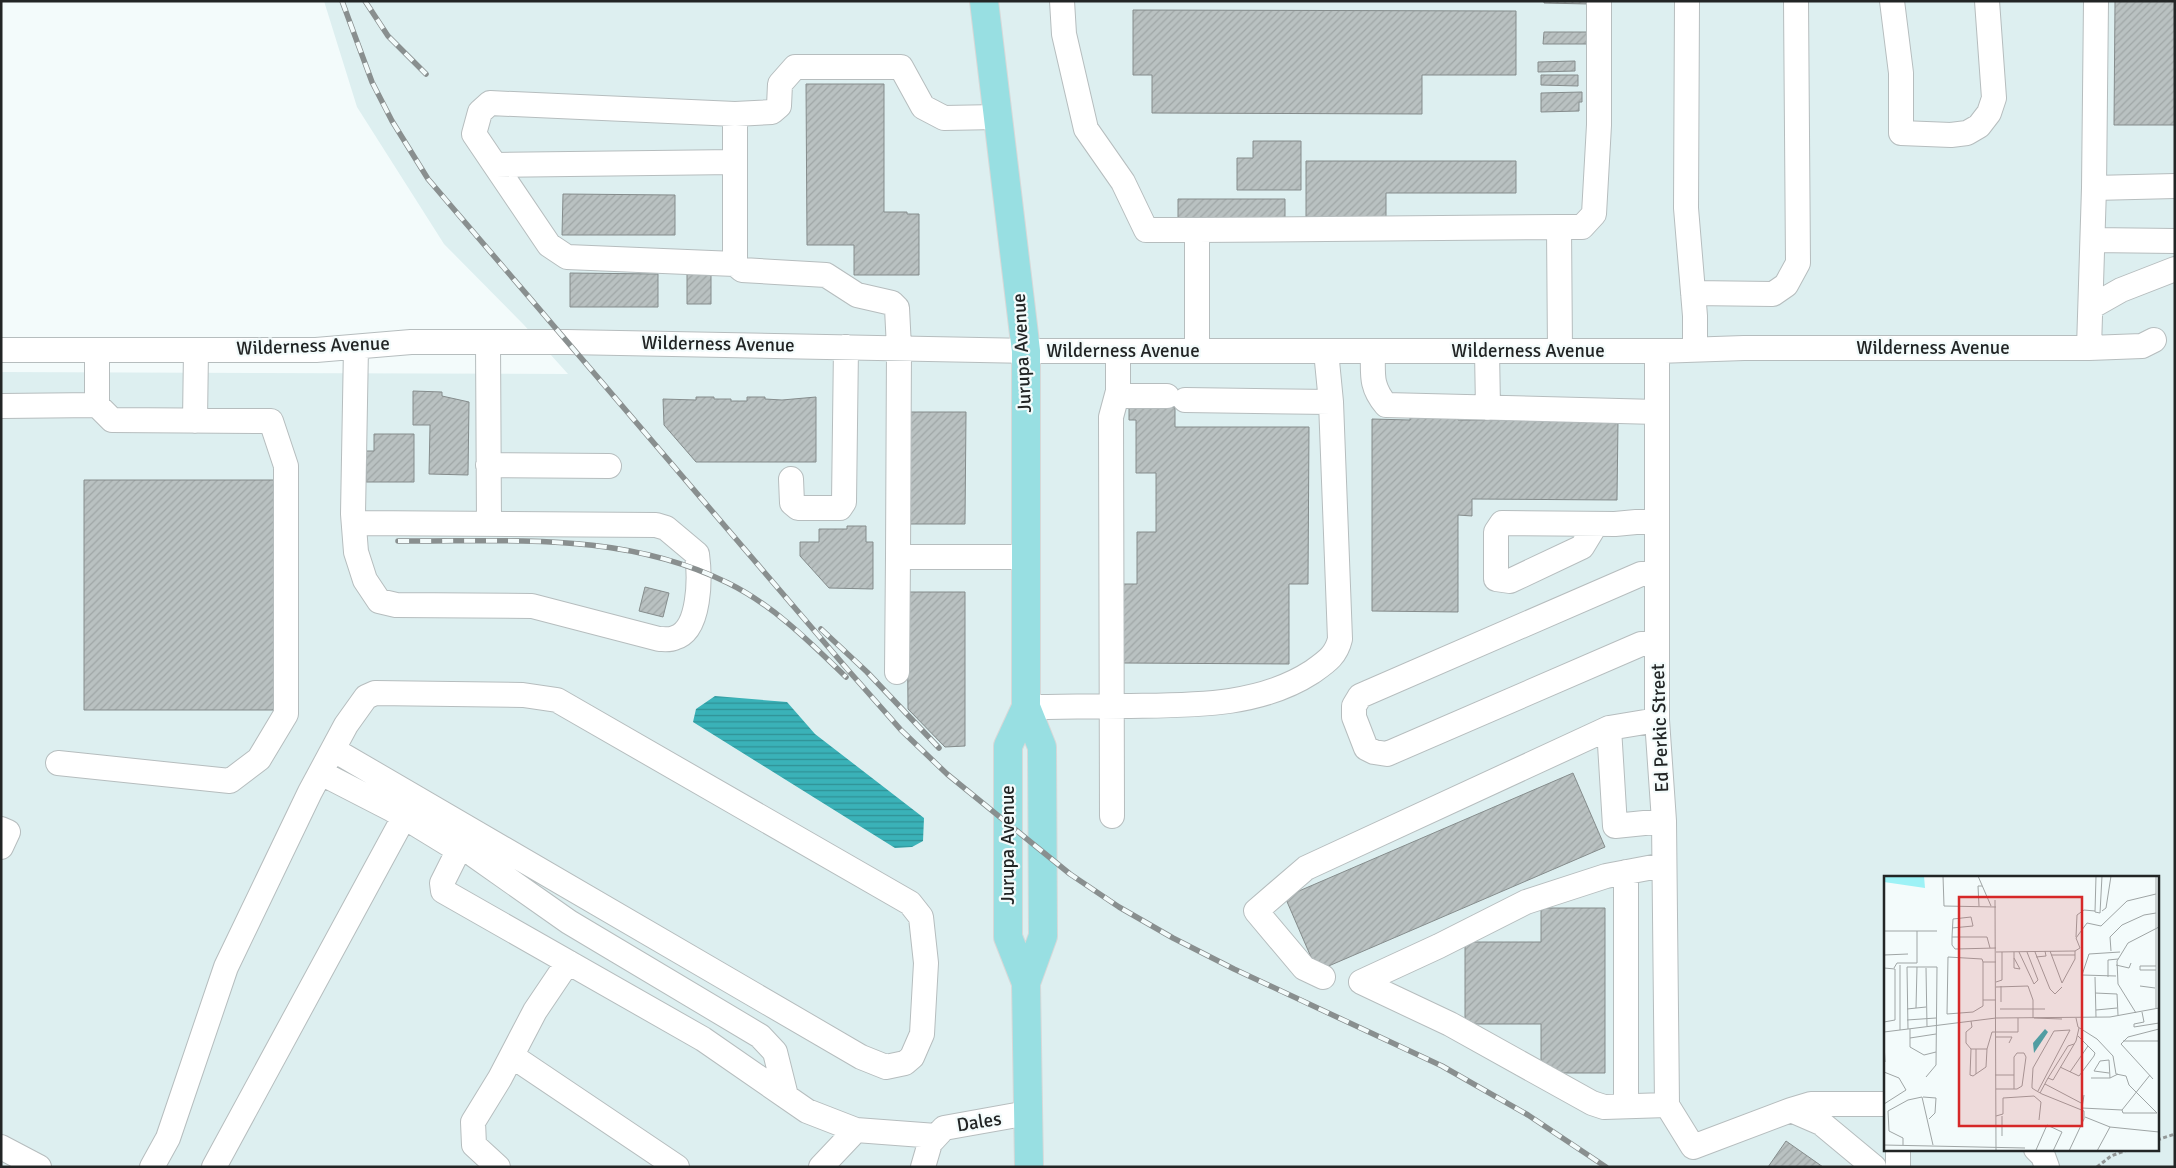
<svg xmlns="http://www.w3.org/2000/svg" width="2176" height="1168" viewBox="0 0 2176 1168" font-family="Signika,sans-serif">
  <defs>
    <pattern id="water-rules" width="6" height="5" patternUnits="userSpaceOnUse" patternTransform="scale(1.25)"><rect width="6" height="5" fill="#3ab2b8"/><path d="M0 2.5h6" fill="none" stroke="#309195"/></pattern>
    <pattern id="building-hatch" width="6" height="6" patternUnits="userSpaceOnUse" patternTransform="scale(1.25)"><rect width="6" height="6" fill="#b9c1c1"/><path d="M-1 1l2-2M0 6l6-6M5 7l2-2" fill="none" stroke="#9fa6a6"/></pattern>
  </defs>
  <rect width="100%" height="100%" fill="#f3fbfb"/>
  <path fill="#ddeff0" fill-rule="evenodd" d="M324,1H2175V1167H1V372L568,374L524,325L444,244L357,107ZM1885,877H2157V1149H1885Z"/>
  <path fill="url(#water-rules)" d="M715,696L787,702L815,734L924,818L923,841L912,847L895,848L693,722L696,709Z"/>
  <path fill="url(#building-hatch)" stroke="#858c8c" d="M1544,1H1589V4L1544,3Z
    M2115,1H2175V125H2114Z
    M1133,10L1516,11V75H1422V114L1152,113V75H1133Z
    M1544,32H1592V44H1543Z
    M1575,61V71L1538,72V62Z
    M1541,75H1578V86L1541,85Z
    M806,84H884V212H907V214H919V275H854V245H807Z
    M1582,92V102H1579V111L1541,112V93Z
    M1253,141H1301V190H1237V158H1253Z
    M1306,161H1516V193H1386V219H1306Z
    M563,194L675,195V235H562Z
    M1178,199H1285V222H1178Z
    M570,273L658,274V307H570Z
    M711,273V304H687V274Z
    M413,391L442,392V396L469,402L468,475L429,474L430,425H413Z
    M696,397H714V399H731V401H747V397H765V399L782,400L816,397V462H696L664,425L663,399L696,400Z
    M1129,407H1175V427H1309L1308,584H1289V664L1123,663V584H1137V532H1156V473H1136V420H1129Z
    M1410,411H1458V420H1618L1617,500L1472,499V516L1458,515V612L1372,611V419L1410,420Z
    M907,412H966L965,524H907Z
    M374,434H414V482H366V451H374Z
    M84,480H275V710H84Z
    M847,526H866V542H873V589L829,588L800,556V542H819V529H847Z
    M645,587L669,593L663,617L639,611Z
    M907,592H965V746L945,747L908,709Z
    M1573,773L1605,847L1317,971L1285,897Z
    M1541,908H1605V1073H1541V1024H1465V942H1541Z
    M1786,1141L1823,1167H1768Z"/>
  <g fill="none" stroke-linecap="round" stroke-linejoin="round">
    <defs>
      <path id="minor" d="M1062,1L1064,34L1086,129L1123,182L1146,230H1197
        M1687,1L1686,208L1695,316V349
        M1892,1L1901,73V133L1951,135L1967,133L1979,126L1989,113L1994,98L1987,1
        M735,114L490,103L480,112L474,134L549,245L567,257L735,264
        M998,117L944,118L923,107L901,67H795L780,84L779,106L772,112L735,114V264L742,270L826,275L857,295L892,303L897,308L899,348L898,557H1026
        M496,165L735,162
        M2094,188L2175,186
        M1559,227H1582L1594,214L1599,125V1
        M2093,240L2175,241
        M1693,293L1773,294L1786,285L1798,263L1796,1
        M2091,307L2121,290L2175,269
        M488,342L489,524
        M2089,348L2094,188L2096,1
        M1,350H316L411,342H567L1026,351H1657L1744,348H2089L2142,346L2154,340
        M1118,351V391L1128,396H1167
        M1197,351V230L1559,227L1560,351
        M1373,351C1373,374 1370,386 1386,405L1657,412
        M1487,351L1488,408
        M1657,351V720L1664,821L1667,1105
        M1185,400L1331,402
        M1,406L97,405
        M195,421L196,350
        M488,465L609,466
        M791,479L792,503L798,508H840L844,502L846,347
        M354,523L656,525L666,528L697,554C700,576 701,631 674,638C670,640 663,639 659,639L532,606L396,605L379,601L365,580L356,552L353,514L356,347
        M1596,524L1582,547L1510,581L1496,579V532L1502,523L1615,524L1657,520
        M1657,574H1641L1360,696L1354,706V717L1366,748L1374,752L1387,754L1641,644H1657
        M897,672L898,557
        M1026,707C1060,707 1094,706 1128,706C1191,705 1258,707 1312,672C1326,662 1336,656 1340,639L1331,402L1326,351
        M1609,728L1615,826L1664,821
        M58,763L230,781L259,759L286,714V466L271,421L112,420L97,405V350
        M321,773L391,809L458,850
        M1112,816L1111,417L1118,391
        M1,829L8,832L1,847
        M1664,865L1606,876L1526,902L1439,946L1361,982L1450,1024L1592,1103L1604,1107L1667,1105
        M1323,977L1304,968L1256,911L1306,868L1609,728L1657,720
        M512,1056L677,1167
        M786,1096L775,1052L760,1036L569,922L471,853L459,849L442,883L443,891L703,1039L807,1111L856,1130L936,1136
        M1667,1105L1693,1147L1791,1110L1821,1123L1874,1167
        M1626,1106V872
        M1791,1110L1811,1104H1885
        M1,1147L39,1167
        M1898,1149V1167
        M2036,1149L2043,1156L2047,1167
        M152,1167L168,1138L226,967L310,792L346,725L366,697L375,693L523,695L557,700L910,903L921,917L926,963L922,1034L912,1057L905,1063L886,1067L861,1057L334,750
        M214,1167L404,817
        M498,1167L474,1145L473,1122L500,1078L535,1011L568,962
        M821,1167L856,1130
        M923,1167L930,1143L944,1128L1028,1113"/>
      <path id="major" d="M984,1L1026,351V707L1042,747L1043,936L1026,983L1029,1167
        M1026,707L1008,746V937L1026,983"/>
    </defs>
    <use href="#minor" stroke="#b6bdbe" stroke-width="26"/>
    <use href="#major" stroke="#d7d8d8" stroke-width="30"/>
    <path stroke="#939898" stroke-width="3" stroke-dasharray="4 2.5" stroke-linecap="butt" d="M2157,1140L2175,1134
      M2097,1167L2111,1156L2130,1149"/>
    <use href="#minor" stroke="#fff" stroke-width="24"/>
    <use href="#major" stroke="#98dfe2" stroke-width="28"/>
    <defs>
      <path id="rail" d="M342,1L372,82L392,121L428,179L848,670L901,730L947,774L1070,874L1119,907L1173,938L1234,969L1442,1066L1528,1115L1606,1167
        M365,1L388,36L426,74
        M398,541C512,542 622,531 728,583C773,605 810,642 846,677
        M821,629L867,672L939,748"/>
    </defs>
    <use href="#rail" stroke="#898f8f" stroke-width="5.5"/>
    <use href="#rail" stroke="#f3fbfb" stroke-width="4" stroke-dasharray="11" stroke-linecap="butt"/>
  </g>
  <g text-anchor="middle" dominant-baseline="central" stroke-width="4.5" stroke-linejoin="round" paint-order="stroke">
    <g font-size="19" fill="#222525" stroke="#f3fbfb">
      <text transform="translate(718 344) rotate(1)">Wilderness Avenue</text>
      <text transform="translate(313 346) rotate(-2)">Wilderness Avenue</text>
      <text x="1933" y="348">Wilderness Avenue</text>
      <text x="1123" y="351">Wilderness Avenue</text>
      <text x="1528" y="351">Wilderness Avenue</text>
      <text transform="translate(1022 353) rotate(-93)">Jurupa Avenue</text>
      <text transform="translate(1660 728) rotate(-92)">Ed Perkic Street</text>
      <text transform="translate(1008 845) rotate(-90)">Jurupa Avenue</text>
      <text transform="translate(979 1122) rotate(-9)">Dales</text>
    </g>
  </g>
  <g transform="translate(1884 876)">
    <rect width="275" height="275" fill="#f3fbfb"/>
    <path d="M0,0H40L41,12L0,6Z" fill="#9df2f6"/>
    <path d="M161,153L164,156L150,177L149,167Z" fill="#3ab2b8"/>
    <path fill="none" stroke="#9fa5a5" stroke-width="1" d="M59,0L60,30L112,31M94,0L107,30M212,0L211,36L216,37L218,0M272,0V132M111,24L112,275M95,30L94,10H98M218,35L222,32L227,0M68,52L89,50L87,41L69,43L68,61V69L71,73L112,72M0,55H33V87H13L10,92M33,55H53M68,61H103L106,72M192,61L193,39L200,34L211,35M166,75L178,107L191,83V75L196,72L192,62L203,47L217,50L243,25L272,18M227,75L226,61L238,49L260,39L272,37M112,76L191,75M130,76V92L136,93L130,82M135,76L150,108L154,104L143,76M151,76L166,113L171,118L178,111M0,79L24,78M167,79H191M152,81L162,80L161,75M99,86L98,83L64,81L63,138L89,136L99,130V124M112,86H99V124H112M232,89L245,92L247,87M0,92L11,93V144L0,146M42,92L43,150M272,94H256V90H272M232,100L198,99L205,78L236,76M211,101L212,141M224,101V84L234,83M112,106L118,104V76M256,110L271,112M112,111L144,110L149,124V142M211,117L233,118L234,139M117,126V110M32,132L33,91M23,133L42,131M116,133H161M212,134L233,132M258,136L260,146L250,148V151L275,147M252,137L234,108L233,85L244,67L275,51M150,142L178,143M192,142L194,151L213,163L229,180L232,198L242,200L245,209L273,237H239L238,234M23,144L52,142M87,145L88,151L82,156V167L87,173H103L108,156H134V142M24,153L23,91H53L52,189L42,201M26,153V171L40,179L52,176M16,154V89M0,156L112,142L226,141L275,132M112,161H128L125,167M26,162L52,158M239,165H275M0,167L1,186M190,168L184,170L164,202L169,204L192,165L195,152M87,173L86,199L89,200L102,191L103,173M92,173V198M176,191L195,200L210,180L211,177L194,160M0,196L15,202L22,214L0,228M186,196L204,170M225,197L210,195L216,185L225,184L226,202L234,198M111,199H130M207,202H226M269,203L237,168L244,161L275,153M161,208L199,228M112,213H133L138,210L142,181L140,177H133L130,181V213M154,215L186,154L170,155L149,192L148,209V212L151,214L158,218L200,235V243L185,275M156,217L164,202M200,219L198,232L238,234L266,199M39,221L52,222L51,237L45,243M112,240L119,238V222L150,220L157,226L155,244M118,240V260M201,241L226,251L275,256M0,269L141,272M19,269V262L5,255L4,235L24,224L38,221L49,269M152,274L163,249L178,256L169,275M213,275L226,251"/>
    <path fill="#d62828" fill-opacity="0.15" stroke="#d62828" stroke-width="2.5" d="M75,21H198V250H75Z"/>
    <rect width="275" height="275" fill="none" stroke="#222525" stroke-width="2.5"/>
  </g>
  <rect width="2176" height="1168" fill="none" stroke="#222525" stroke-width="5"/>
</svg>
